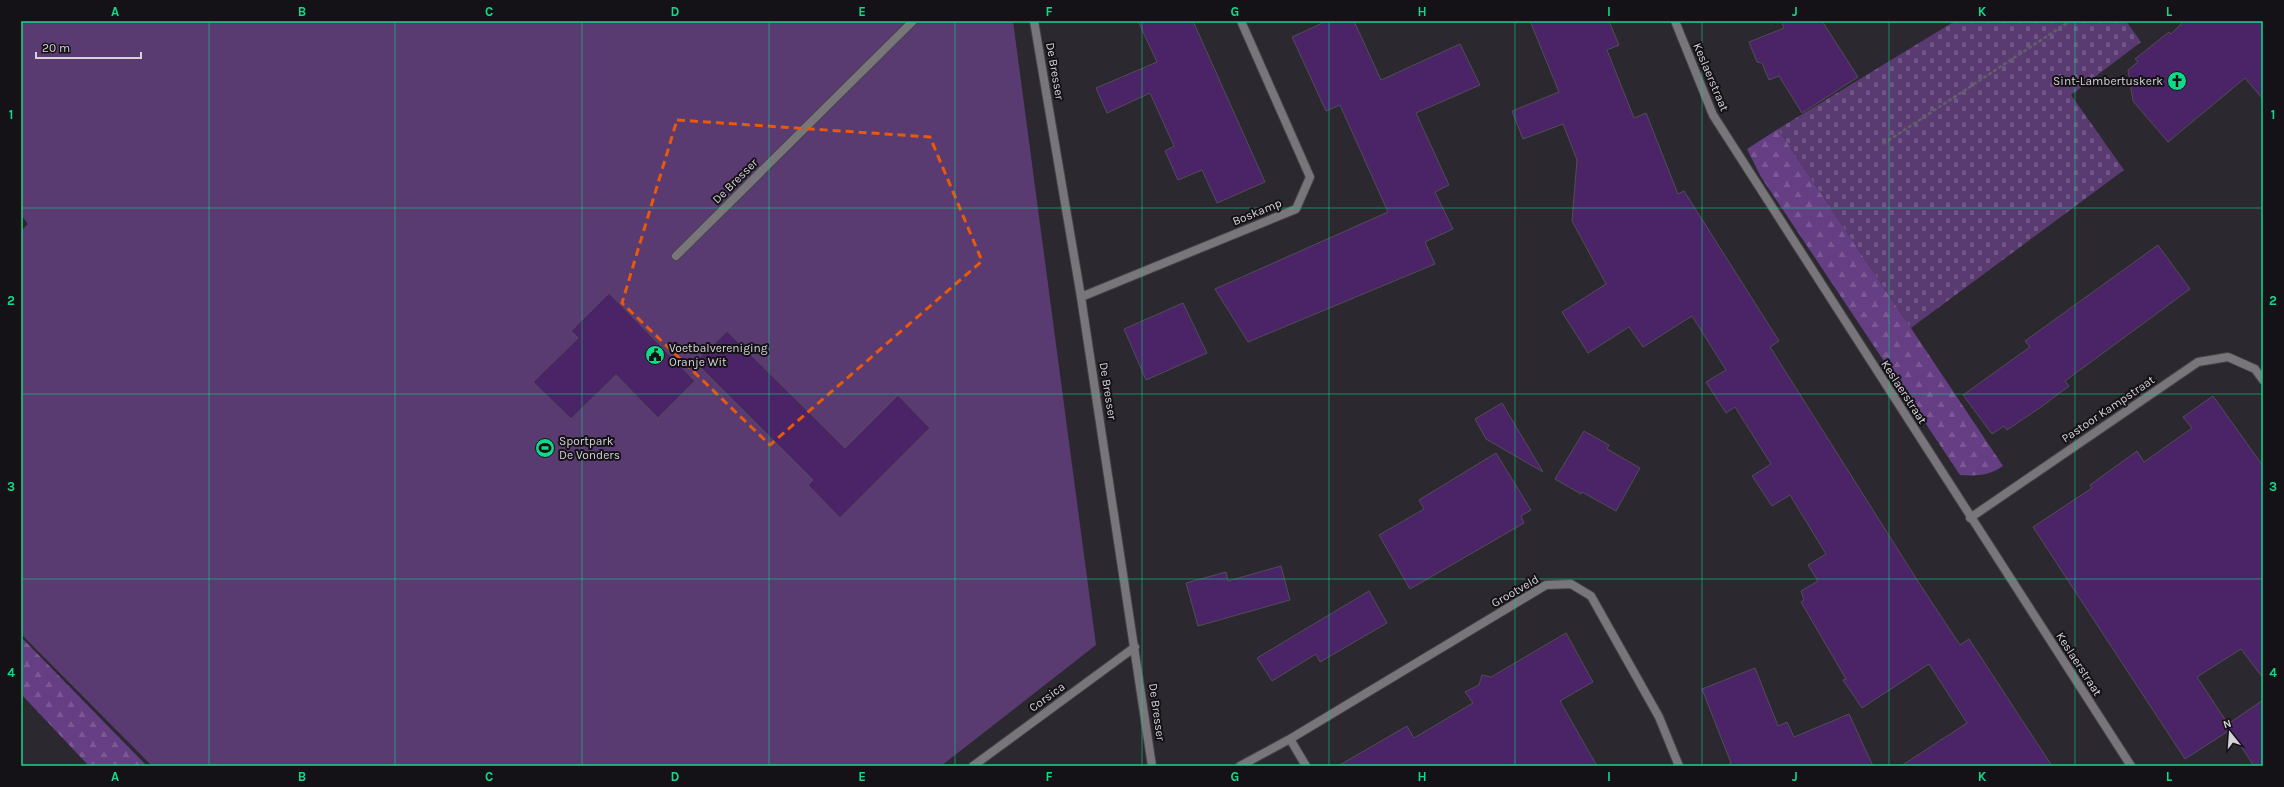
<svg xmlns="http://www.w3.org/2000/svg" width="2284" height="787" viewBox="0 0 2284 787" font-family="Karla,sans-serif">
  <defs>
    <pattern id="forest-firs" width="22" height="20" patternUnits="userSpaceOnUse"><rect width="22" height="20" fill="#653e84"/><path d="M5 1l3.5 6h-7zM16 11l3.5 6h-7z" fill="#7a5995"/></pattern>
    <pattern id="cemetery-stones" width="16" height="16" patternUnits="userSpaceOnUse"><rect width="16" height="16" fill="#593b72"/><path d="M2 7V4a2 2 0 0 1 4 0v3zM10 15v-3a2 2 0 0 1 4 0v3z" fill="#705685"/></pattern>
  </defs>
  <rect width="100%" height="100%" fill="#2c2830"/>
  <path fill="url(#forest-firs)" d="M1778,129L2003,466C1989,476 1976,476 1960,475L1761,177L1747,149Z
    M21,637L147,766H89L21,694Z"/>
  <path fill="url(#cemetery-stones)" d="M1955,21H2126L2141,42L2071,95L2124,170L1911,328L1778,129Z"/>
  <path fill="#593b72" d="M21,21H1013L1096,645L941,766H152L21,634V231L28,224L21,215Z"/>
  <path fill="#4b2468" stroke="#514d56" d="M1138,21H1193L1265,182L1217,203L1202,170L1178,180L1165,151L1174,146L1150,93L1107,113L1096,88L1157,62Z
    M1327,21H1354L1381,80L1460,44L1480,85L1416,113L1449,185L1435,192L1453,229L1425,242L1435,264L1248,342L1215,289L1388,212L1340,105L1326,111L1292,37Z
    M1530,21H1609L1619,45L1607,50L1634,118L1646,113L1678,194L1684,191L1779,341L1770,347L1919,583L1960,645L1969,639L2052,766H1901L1967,723L1929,664L1862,708L1843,680L1846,679L1801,602L1804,600L1801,591L1818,581L1808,565L1826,554L1790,495L1772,506L1752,476L1771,464L1735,407L1726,413L1706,382L1726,370L1692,316L1643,347L1629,327L1588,353L1562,312L1606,284L1572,221L1577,160L1563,124L1523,139L1512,111L1559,92Z
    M1781,21H1822L1858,77L1802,113L1779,76L1769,80L1762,63L1757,62L1749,42L1784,28Z
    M2184,21H2263V99L2245,78L2168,142L2133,101L2128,70L2138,62L2135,59L2169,32L2171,34Z
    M2158,245L2190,289L2065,381L2069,386L2041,407L2007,430L2004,426L1992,434L1963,395L2030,347L2025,341Z
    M609,293L695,381L658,418L616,375L571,419L533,382L578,338L571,331Z
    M1183,303L1207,353L1146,380L1124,329Z
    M727,331L845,448L898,395L930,428L840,518L808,485L813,480L695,362Z
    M2213,396L2263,466V678L2241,649L2197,677L2228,724L2263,700V766H2254L2230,730L2185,759L2033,527L2092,488L2090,485L2137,451L2144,462L2192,428L2183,417Z
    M1502,403L1543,472L1486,439L1475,419Z
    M1584,431L1609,445L1607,449L1640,468L1616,511L1582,492L1581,494L1555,479Z
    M1496,453L1531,510L1521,516L1524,523L1410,589L1379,535L1424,509L1419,500Z
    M1281,566L1290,600L1198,626L1186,583L1226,572L1228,581Z
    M1369,591L1387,623L1320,662L1316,654L1272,681L1257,658Z
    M1566,633L1593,682L1560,701L1597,766H1338L1407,726L1414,738L1473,703L1465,692L1479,685L1482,675L1491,677Z
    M1755,668L1778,726L1787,722L1794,737L1849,714L1873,766H1726L1731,763L1702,689Z"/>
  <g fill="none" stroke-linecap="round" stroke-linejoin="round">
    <defs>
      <path id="lane" d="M676,256L913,21"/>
      <path id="street" d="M1034,21L1081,297L1152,766
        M1675,21L1713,115L2131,766
        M1081,297L1296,209L1310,177L1241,21
        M1970,518L2198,362L2228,357L2255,369L2263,380
        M1290,739L1306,766
        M973,766L1135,647
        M1240,766L1290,739L1546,585L1571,584L1591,596L1659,717L1679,766"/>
    </defs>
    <use href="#lane" stroke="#47434b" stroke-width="10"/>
    <use href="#street" stroke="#47434b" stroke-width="10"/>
    <path stroke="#635f66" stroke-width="2.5" stroke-dasharray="4 2" stroke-linecap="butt" d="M1883,144L2070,21"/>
    <use href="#lane" stroke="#78767a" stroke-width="8"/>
    <use href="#street" stroke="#78767a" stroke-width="8"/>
  </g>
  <path fill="none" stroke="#e8590c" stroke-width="3" stroke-dasharray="8 5" stroke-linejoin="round" d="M677,120L930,137L982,261L770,445L622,303Z"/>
  <path fill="none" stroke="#11d98a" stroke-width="1" stroke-opacity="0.55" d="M209,21V766M395,21V766M582,21V766M769,21V766M955,21V766M1142,21V766M1329,21V766M1515,21V766M1702,21V766M1889,21V766M2075,21V766M21,208H2263M21,394H2263M21,579H2263"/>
  <defs>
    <symbol id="church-disc" viewBox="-11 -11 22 22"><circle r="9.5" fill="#11d98a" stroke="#141216"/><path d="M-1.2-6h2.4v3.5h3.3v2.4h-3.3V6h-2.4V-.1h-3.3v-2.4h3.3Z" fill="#111"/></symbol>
    <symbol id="civic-disc" viewBox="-11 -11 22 22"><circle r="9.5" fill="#11d98a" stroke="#141216"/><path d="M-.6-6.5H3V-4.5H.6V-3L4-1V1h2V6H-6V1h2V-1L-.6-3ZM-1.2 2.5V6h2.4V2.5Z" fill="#111"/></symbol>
    <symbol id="stadium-disc" viewBox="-11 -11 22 22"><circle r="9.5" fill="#11d98a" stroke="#141216"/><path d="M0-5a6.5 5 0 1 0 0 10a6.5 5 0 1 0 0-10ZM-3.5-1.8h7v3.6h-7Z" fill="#111"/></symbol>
  </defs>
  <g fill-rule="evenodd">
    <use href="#church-disc" x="2166" y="70" width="22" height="22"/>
    <use href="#civic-disc" x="644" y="344" width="22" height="22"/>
    <use href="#stadium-disc" x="534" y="437" width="22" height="22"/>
  </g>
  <g text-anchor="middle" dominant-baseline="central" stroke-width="4" stroke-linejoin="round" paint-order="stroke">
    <g font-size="12" fill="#d6d3d8" stroke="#141216">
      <text transform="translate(1055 71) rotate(80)">De Bresser</text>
      <text transform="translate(1711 77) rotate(67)">Keslaerstraat</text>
      <text transform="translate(735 181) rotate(-45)">De Bresser</text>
      <text transform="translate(1257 212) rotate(-22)">Boskamp</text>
      <text transform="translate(1108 391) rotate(81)">De Bresser</text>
      <text transform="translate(1904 392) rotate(57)">Keslaerstraat</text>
      <text transform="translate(2108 409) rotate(-34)">Pastoor Kampstraat</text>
      <text transform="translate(1515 591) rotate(-30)">Grootveld</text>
      <text transform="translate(2079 664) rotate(57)">Keslaerstraat</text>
      <text transform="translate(1047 697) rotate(-36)">Corsica</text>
      <text transform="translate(1157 712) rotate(82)">De Bresser</text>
    </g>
    <g font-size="12" fill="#d6d3d8" stroke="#141216" text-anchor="start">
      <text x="2163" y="81" text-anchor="end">Sint-Lambertuskerk</text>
      <text x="669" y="348">Voetbalvereniging<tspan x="669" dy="14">Oranje Wit</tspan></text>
      <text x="559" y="441">Sportpark<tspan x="559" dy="14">De Vonders</tspan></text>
    </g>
  </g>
  <rect width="2284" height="787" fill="none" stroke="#141216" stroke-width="44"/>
  <g transform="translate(2230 733) rotate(343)" stroke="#141216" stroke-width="3" paint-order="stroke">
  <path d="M0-3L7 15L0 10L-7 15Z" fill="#d6d3d8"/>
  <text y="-6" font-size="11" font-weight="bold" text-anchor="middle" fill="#d6d3d8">N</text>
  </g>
  <path d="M36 52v6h105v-6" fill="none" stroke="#d6d3d8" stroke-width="2"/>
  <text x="42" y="52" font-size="12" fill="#d6d3d8" stroke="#141216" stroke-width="3" paint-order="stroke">20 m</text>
  <rect x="22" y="22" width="2240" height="743" fill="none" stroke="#11d98a" stroke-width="1.5"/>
  <g font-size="13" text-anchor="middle" font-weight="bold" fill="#11d98a">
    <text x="115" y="16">A</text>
    <text x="302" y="16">B</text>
    <text x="489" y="16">C</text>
    <text x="675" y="16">D</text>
    <text x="862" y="16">E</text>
    <text x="1049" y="16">F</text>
    <text x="1235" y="16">G</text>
    <text x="1422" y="16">H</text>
    <text x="1609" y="16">I</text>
    <text x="1795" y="16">J</text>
    <text x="1982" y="16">K</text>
    <text x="2169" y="16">L</text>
    <text x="11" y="119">1</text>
    <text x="2273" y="119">1</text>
    <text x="11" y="305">2</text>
    <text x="2273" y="305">2</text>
    <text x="11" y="491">3</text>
    <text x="2273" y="491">3</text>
    <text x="11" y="677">4</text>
    <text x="2273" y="677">4</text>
    <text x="115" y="781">A</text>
    <text x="302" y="781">B</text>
    <text x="489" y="781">C</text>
    <text x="675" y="781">D</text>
    <text x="862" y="781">E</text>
    <text x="1049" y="781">F</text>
    <text x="1235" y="781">G</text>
    <text x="1422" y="781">H</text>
    <text x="1609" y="781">I</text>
    <text x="1795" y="781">J</text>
    <text x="1982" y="781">K</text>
    <text x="2169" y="781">L</text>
  </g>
</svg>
